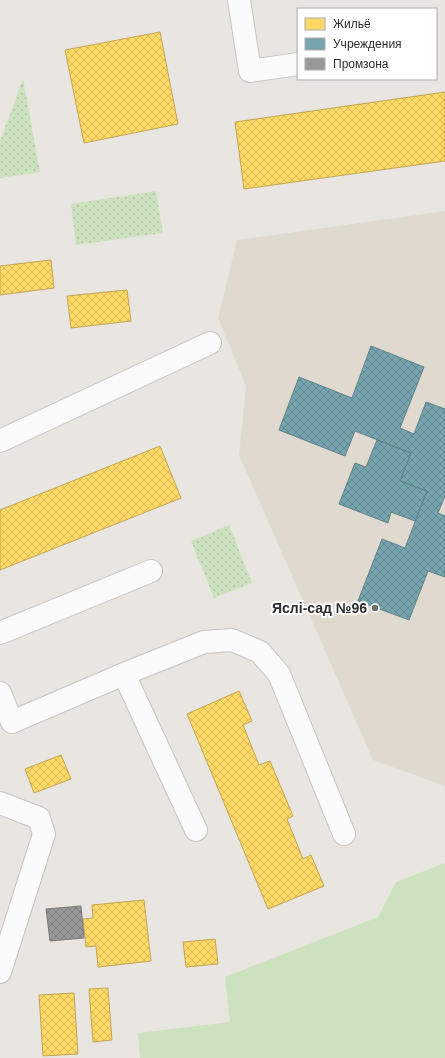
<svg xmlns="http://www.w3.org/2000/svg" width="445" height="1058" viewBox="0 0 445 1058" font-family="Helvetica,sans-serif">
  <defs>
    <pattern id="park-dots" width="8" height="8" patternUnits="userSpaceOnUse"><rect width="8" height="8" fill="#cce1be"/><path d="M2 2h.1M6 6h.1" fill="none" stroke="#afc1a3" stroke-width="1.8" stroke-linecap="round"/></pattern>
    <pattern id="homes-cross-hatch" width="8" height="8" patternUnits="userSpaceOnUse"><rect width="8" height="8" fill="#ffd966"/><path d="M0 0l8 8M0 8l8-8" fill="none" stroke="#dbba59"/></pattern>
    <pattern id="public-cross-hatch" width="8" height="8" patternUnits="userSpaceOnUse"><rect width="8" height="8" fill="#76a5af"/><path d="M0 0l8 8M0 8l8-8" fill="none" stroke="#61878f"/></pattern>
    <pattern id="industry-cross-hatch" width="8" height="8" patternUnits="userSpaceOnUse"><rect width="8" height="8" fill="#999"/><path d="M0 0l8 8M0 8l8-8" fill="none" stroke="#7d7d7d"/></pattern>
  </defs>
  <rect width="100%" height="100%" fill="#e9e6e2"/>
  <path fill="#e0d9cf" d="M445,211V786L373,760L239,455L246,386L218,318L237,240Z"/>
  <path fill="#cce1be" d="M445,863V1058H140L138,1033L230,1022L225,977L378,917L396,882Z"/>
  <path fill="url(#park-dots)" d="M23,79L40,172L0,178V141Z
    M156,191L163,233L76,245L71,204Z
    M229,525L252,583L214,598L191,541Z"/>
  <path fill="url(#homes-cross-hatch)" stroke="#c0a555" d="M160,32L178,124L84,143L65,50Z
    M445,92V161L244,189L235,122Z
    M51,260L54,288L0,295V266Z
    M127,290L131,321L71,328L67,296Z
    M160,446L181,498L0,570V510Z
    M239,691L252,721L243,725L259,765L270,761L293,816L287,819L303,859L311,855L324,886L268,909L187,714Z
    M61,755L71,779L34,793L25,769Z
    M144,900L151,961L98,967L96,946L86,947L83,919L93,918L92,905Z
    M215,939L218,964L186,967L183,942Z
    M108,988L112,1040L93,1042L89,989Z
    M74,993L78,1054L43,1056L39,995Z"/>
  <path fill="url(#public-cross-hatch)" stroke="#608188" d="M371,346L424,367L400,428L414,434L426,402L445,409V496L438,513L445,516V577L428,571L409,620L358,601L382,539L405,548L427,491L400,481L411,453L355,431L345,456L279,430L299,377L352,398Z
    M377,440L411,453L400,481L427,491L415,521L391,512L388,523L339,504L355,463L366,467Z"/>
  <path fill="url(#industry-cross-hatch)" stroke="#787878" d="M81,906L84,938L50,941L46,909Z"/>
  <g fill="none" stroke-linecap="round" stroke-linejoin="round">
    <defs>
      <path id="minor" d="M239,0L250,71L298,64
        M0,441L210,343
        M0,633L151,571
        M124,674L196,830
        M0,693L12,722L124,674L204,642L232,640L260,652L279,674L344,834
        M0,803L39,818L44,834L0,972"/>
    </defs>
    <use href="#minor" stroke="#c4c2c2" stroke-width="24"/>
    <use href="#minor" stroke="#fcfbfb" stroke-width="22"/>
  </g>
  <circle fill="#6e6d6c" stroke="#fff" stroke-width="1.5" cx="375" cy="608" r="4"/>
  <g text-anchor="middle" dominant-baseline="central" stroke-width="4" stroke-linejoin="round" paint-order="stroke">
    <g font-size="14" font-weight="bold" fill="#2c2c2c" stroke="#fff" text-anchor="end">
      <text x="367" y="608">Яслі-сад №96</text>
    </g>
  </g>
  <rect x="297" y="8" width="140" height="72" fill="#ffffff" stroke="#ababab"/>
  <rect x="305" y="18" width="20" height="12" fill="#ffd966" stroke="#ababab"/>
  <text x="333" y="28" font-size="12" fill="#2c2c2c">Жильё</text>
  <rect x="305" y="38" width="20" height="12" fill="#76a5af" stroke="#ababab"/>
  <text x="333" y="48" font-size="12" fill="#2c2c2c">Учреждения</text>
  <rect x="305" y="58" width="20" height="12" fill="#999999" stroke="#ababab"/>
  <text x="333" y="68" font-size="12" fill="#2c2c2c">Промзона</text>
</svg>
